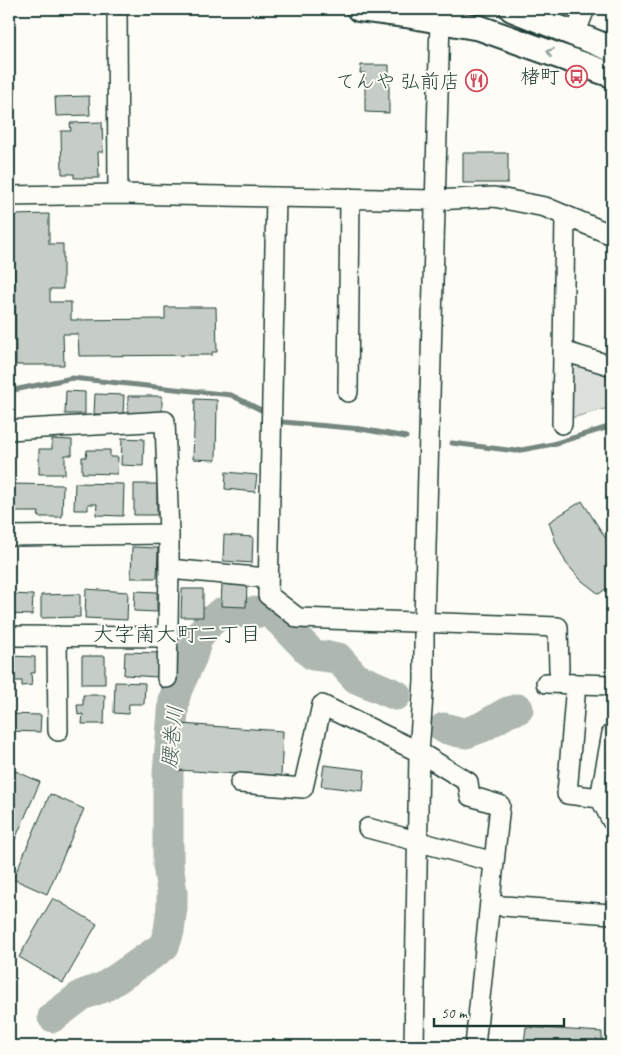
<svg xmlns="http://www.w3.org/2000/svg" width="621" height="1055" viewBox="0 0 621 1055" font-family="Caveat,'Klee One',sans-serif">
  <rect width="100%" height="100%" fill="#fdfcf7"/>
  <filter id="ink" filterUnits="userSpaceOnUse"><feTurbulence type="fractalNoise" baseFrequency=".02" numOctaves="2"/><feDisplacementMap in="SourceGraphic" scale="10" xChannelSelector="R" yChannelSelector="G"/><feConvolveMatrix kernelMatrix="1 2 1 2 8 2 1 2 1" color-interpolation-filters="sRGB"/></filter>
  <g filter="url(#ink)">
    <path fill="#dde0db" stroke="#7e8e88" d="M573,356L612,369V407L571,418Z"/>
    <g fill="none" stroke-linecap="round" stroke-linejoin="round">
      <path stroke="#75877f" stroke-width="5" d="M9,391L72,378L231,395L261,410
        M283,422L361,429L406,437
        M452,443L516,451L553,444L612,426"/>
      <path stroke="#aeb8b1" stroke-width="31" d="M444,728L459,732L466,733L482,727L508,712L518,709
        M53,1017L82,995L104,987L118,978L164,946L169,931L172,907V892L168,865V774L174,700L177,689L192,656L197,639L209,623L221,613L267,612L272,614L280,621L313,655L338,658L356,678L396,695"/>
    </g>
    <path fill="#c6cdc7" stroke="#1f3d34" d="M361,65H389V113L365,112V73H360Z
      M89,96L90,115L56,116L55,97Z
      M102,122L103,152H98L99,178H74V174H62L61,131H71L70,123Z
      M463,153H508V183H463Z
      M49,214V244H63V289H50V302H71V320L165,319V307H216L217,352H212V355L79,356L78,334H63L64,365H16L14,215Z
      M66,391L85,392V414H65Z
      M95,394L124,395L123,415L94,414Z
      M128,396H162V418L128,417Z
      M195,399L217,400L216,460L193,459Z
      M122,438L144,439L143,466L121,465Z
      M52,439L72,440V455H65V474H39V449H52Z
      M87,450H110V457H118L117,474L82,473V457H86Z
      M226,472L257,475L255,492L225,489Z
      M75,483L124,484L123,516L96,515L97,504H88V510H74Z
      M9,484L63,485L62,517H38L39,512H11V500H9Z
      M134,484H157V515H134Z
      M582,501L612,548V584L599,594L581,580L566,563L556,543L549,522Z
      M224,535L253,537L252,563L223,561Z
      M132,547L158,548L157,578H131Z
      M222,584L247,586L246,607L221,606Z
      M86,589L128,592L127,620L85,618Z
      M182,589H203V617H181Z
      M135,591L157,592V612L134,611Z
      M9,594L33,595L32,615L9,614Z
      M80,594V617L41,618V595Z
      M125,652L159,653L158,677L124,675Z
      M9,656L35,657V673H31L32,685L22,686V681H9Z
      M82,656H105V684H82Z
      M115,682L145,683L144,704H129L128,714L114,713Z
      M83,695H105L104,724H82L83,714L78,715L77,705H83Z
      M9,714L41,715L40,732L9,731Z
      M180,724L283,731L281,777L178,770Z
      M324,765L365,770L363,791L321,786Z
      M9,768L40,782L10,851L9,850Z
      M50,794L84,809L47,894L13,879Z
      M53,898L97,924L63,983L19,957Z
      M526,1027L602,1032V1046H562L524,1043Z"/>
    <g fill="none" stroke-linecap="round" stroke-linejoin="round">
      <defs>
        <path id="minor" d="M117,9L118,194
          M575,34L585,9
          M9,196L118,194L435,200L494,197L545,207L612,235
          M276,197L268,595L298,618L558,627L559,670
          M563,351L612,366
          M348,392L350,198
          M562,424L565,215
          M9,430L165,421L169,534
          M9,536L169,534V569L268,578
          M9,636L169,637
          M57,636L58,731
          M167,678L169,569
          M546,683L612,685
          M576,684L567,794L600,798L612,733
          M240,783L303,788L322,705L419,752L468,782L470,796L500,805L475,1046
          M600,798L612,821
          M368,828L494,862
          M490,905L611,914
          M414,1046L419,752L424,681V622L440,20L436,9"/>
        <path id="major" d="M359,9L406,15L480,28L612,75
          M512,9L612,49"/>
      </defs>
      <use href="#minor" stroke="#1f3d34" stroke-width="22"/>
      <use href="#major" stroke="#1f3d34" stroke-width="28"/>
      <use href="#minor" stroke="#fdfcf7" stroke-width="19"/>
      <use href="#major" stroke="#fdfcf7" stroke-width="24"/>
    </g>
    <defs><path id="oneway-chevron" d="M-2-3.5L2.5 0L-2 3.5" fill="none" stroke-width="1.6" stroke-linecap="round" stroke-linejoin="round" transform="scale(1.25)"/></defs>
    <use stroke="#8e9c96" href="#oneway-chevron" transform="translate(550 52) rotate(-160)"/>
  </g>
  <defs>
    <symbol id="bus-ring" viewBox="-11 -11 22 22"><circle r="9.5" fill="#fdfcf7" stroke="#d1495b" stroke-width="1.5"/><path d="M-5-6H5V4H4V6H2V4H-2V6H-4V4H-5ZM-3.5-4V0h7V-4ZM-3.5 1.2v1.5H-2V1.2ZM2 1.2v1.5H3.5V1.2Z" fill="#d1495b"/></symbol>
    <symbol id="restaurant-ring" viewBox="-11 -11 22 22"><circle r="9.5" fill="#fdfcf7" stroke="#d1495b" stroke-width="1.5"/><path d="M-5-6h1v4h1v-4h1v4h1v-4h1v5L-1.5 .5V6h-2V.5L-5-1ZM5-6V6H3V1.5H1.5Q1.5-4 5-6Z" fill="#d1495b"/></symbol>
  </defs>
  <g fill-rule="evenodd">
    <use href="#bus-ring" x="564" y="64" width="25" height="25"/>
    <use href="#restaurant-ring" x="464" y="68" width="25" height="25"/>
  </g>
  <g text-anchor="middle" dominant-baseline="central" stroke-width="4" stroke-linejoin="round" paint-order="stroke">
    <g font-size="20" fill="#1f3d34" stroke="#fdfcf7" text-anchor="end">
      <text x="560" y="76">楮町</text>
      <text x="460" y="81">てんや 弘前店</text>
    </g>
    <g font-size="21" fill="#1f3d34" stroke="#fdfcf7">
      <text x="177" y="634">大字南大町二丁目</text>
    </g>
    <g font-size="21" font-style="italic" fill="#435c53" stroke="#fdfcf7">
      <text transform="translate(172 737) rotate(-84)">腰巻川</text>
    </g>
  </g>
  <rect width="621" height="1055" fill="none" stroke="#fdfcf7" stroke-width="30"/>
  <rect x="15" y="15" width="591" height="1025" fill="none" stroke="#1f3d34" stroke-width="2" filter="url(#ink)"/>
  <path d="M434 1018v8h130v-8" fill="none" stroke="#1f3d34" stroke-width="2.5"/>
  <text x="441" y="1018" font-size="15" fill="#1f3d34" stroke="#fdfcf7" stroke-width="4" paint-order="stroke">50 m</text>
</svg>
